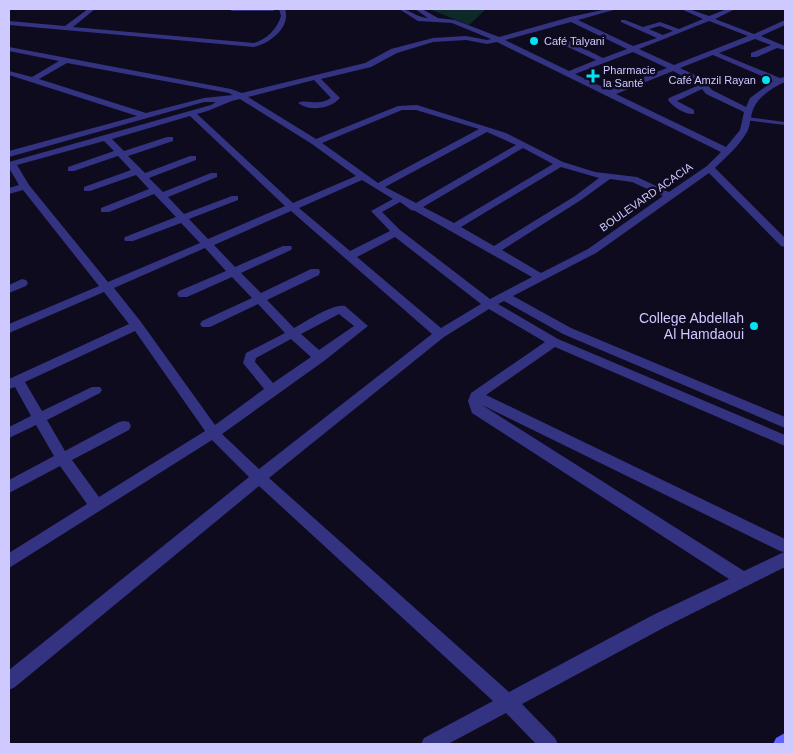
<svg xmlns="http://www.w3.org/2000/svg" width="794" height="753" viewBox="0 0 794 753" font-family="Helvetica,sans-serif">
  <rect width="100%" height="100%" fill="#0e0b1f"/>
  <path fill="#0e2a28" d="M429,9H486L469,25Z"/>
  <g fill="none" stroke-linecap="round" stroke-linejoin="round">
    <path fill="#333381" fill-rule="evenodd" d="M747,117L785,122V125L745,120V118Z"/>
    <path fill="#333381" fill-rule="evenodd" d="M88,9H95L73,27L254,43C267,39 277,29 281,16L279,9H285C291,27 271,43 254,47L9,25V21L65,26Z
      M229,9H276L273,11H232Z
      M399,9C410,9 417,18 428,18L415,9H422L438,18L455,20L499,37L570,17L607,9H617L578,20L633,46L657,38L621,22V20H625L643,27L660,22L679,29L703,19L681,9H689L709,16L727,9H735L715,19L754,34L785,20V25L761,36L785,46V50L777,48L757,57H751V53L771,45L755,39L719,53L780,78L785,77V82C771,88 756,98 752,113C750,120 750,127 747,132C739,146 726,157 715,168L785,238V247L781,246L709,173L596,253L513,296L571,328L785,417V428L563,334L504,301L498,304L558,339L785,435V446L555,347L486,395L785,539V567L665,627L522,704L555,738L558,744H536L506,713L448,744H421L424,738L493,701L259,486L15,687L9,690V670L249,477L212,440L9,568V553L87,504L60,466L9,493V480L54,456L36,425L9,438V427L31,416L15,387L9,389V379L129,324L104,292L9,333V324L99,286L23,190L9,194V188L19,185L9,168V162L211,105L216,102H204L9,157V151L137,116L9,75V71L32,77L59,61L9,51V47L231,89L242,93L365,63L391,49L433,38L466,36L487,40L491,39L452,23L418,21ZM709,21L748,36L674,65L639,49ZM571,22L627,49L603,58L563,38H557V42L596,60L569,71L505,40ZM660,26L673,31L663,35L649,29ZM466,40L487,44L497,42L721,152L707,166L669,192L637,177L595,172L563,162L506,133L417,105L398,106L316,139L248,97L314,80L331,98C317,107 306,98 298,103C310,112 330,109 340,98L321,79L371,67L397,53L433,42ZM633,52L667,68L609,90L575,74ZM713,55L773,81L750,98L746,107L712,90L703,79L680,68ZM67,63L229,93L233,95L204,98L146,113L39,79ZM673,71L699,85L669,98L668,100C673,107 685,115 694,114V110L677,101L702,89L706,94L744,112L740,130L726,147L616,94ZM240,99L312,144L356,176L293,203L197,114C214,110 225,102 240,99ZM402,110H416L479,129L378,183L322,143ZM190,116L285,206L208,239L189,219L238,200V196H232L184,214L168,197L217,177V173H211L163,192L149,178L196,160V156H190L145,173L128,156L173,141V137H167L124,151L112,139ZM487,132L516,145L416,203L385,187ZM104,141L114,151L68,167V171H74L118,156L131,170L84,187V191H90L136,175L149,189L101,208V212H109L154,194L176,217L125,237L124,239L125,241H133L181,223L200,243L108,282L29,185L17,165ZM523,148L553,164L454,223L423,207ZM561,167L599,178L575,196L494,246L461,227ZM610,179L632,182L663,196L588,249L541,273L502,250L581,200ZM362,180L393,199L371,211L390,231L350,251L299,208ZM400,202L411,210L415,211L532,277L490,299L400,230L382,212ZM291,211L432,334L259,469L222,434L324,361L368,326L345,306C333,303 305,322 294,328L267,300L319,275L320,272L319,269H311L261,293L241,273L291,250L292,248L291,246H283L235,267L214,245ZM395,237L481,304L441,328L357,257ZM205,248L226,271L179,291L177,294L179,297H187L232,277L252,298L202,321L200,324L202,327H210L258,304L285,333L246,353L243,363L264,389L215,425L141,322L114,288ZM489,309L545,342L471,393L468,401L472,413L729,579L653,615L509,692L269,478L444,337ZM339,314L354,326L319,350L301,334ZM135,331L205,431L99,497L72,460L129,430L131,426L129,422L124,421L119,422L65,451L47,420L100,393L102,390L100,387H92L42,411L25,382ZM291,339L311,357L273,383L255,362L256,358ZM482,405L780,551L784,552L744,571Z
      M22,279L26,280L28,283L26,286L9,293V285Z"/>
    <path fill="#6063ff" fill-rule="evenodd" d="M785,733V744H773L776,738Z"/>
  </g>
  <g fill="#00e5f4" stroke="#0e0b1f" stroke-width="2">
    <circle cx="534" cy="41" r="5"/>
    <path d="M590.5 68.5h5v5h5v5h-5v5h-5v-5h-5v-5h5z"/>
    <circle cx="766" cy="80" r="5"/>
    <circle cx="754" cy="326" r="5"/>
  </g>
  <g text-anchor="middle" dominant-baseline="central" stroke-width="5" stroke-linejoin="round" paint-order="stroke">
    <g font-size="11" fill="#cec9ff" stroke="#0e0b1f" text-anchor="start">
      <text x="544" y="41">Café Talyani</text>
      <text x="603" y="70">Pharmacie<tspan x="603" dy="13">la Santé</tspan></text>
      <text x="756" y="80" text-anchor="end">Café Amzil Rayan</text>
    </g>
    <g font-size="11" fill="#cec9ff" stroke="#0e0b1f">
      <text transform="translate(646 197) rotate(-35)">BOULEVARD ACACIA</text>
    </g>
    <g font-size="14" fill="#cec9ff" stroke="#0e0b1f" text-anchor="end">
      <text x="744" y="318">College Abdellah<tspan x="744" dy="16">Al Hamdaoui</tspan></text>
    </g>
  </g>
  <rect width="794" height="753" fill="none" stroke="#cec9ff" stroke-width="20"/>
</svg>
